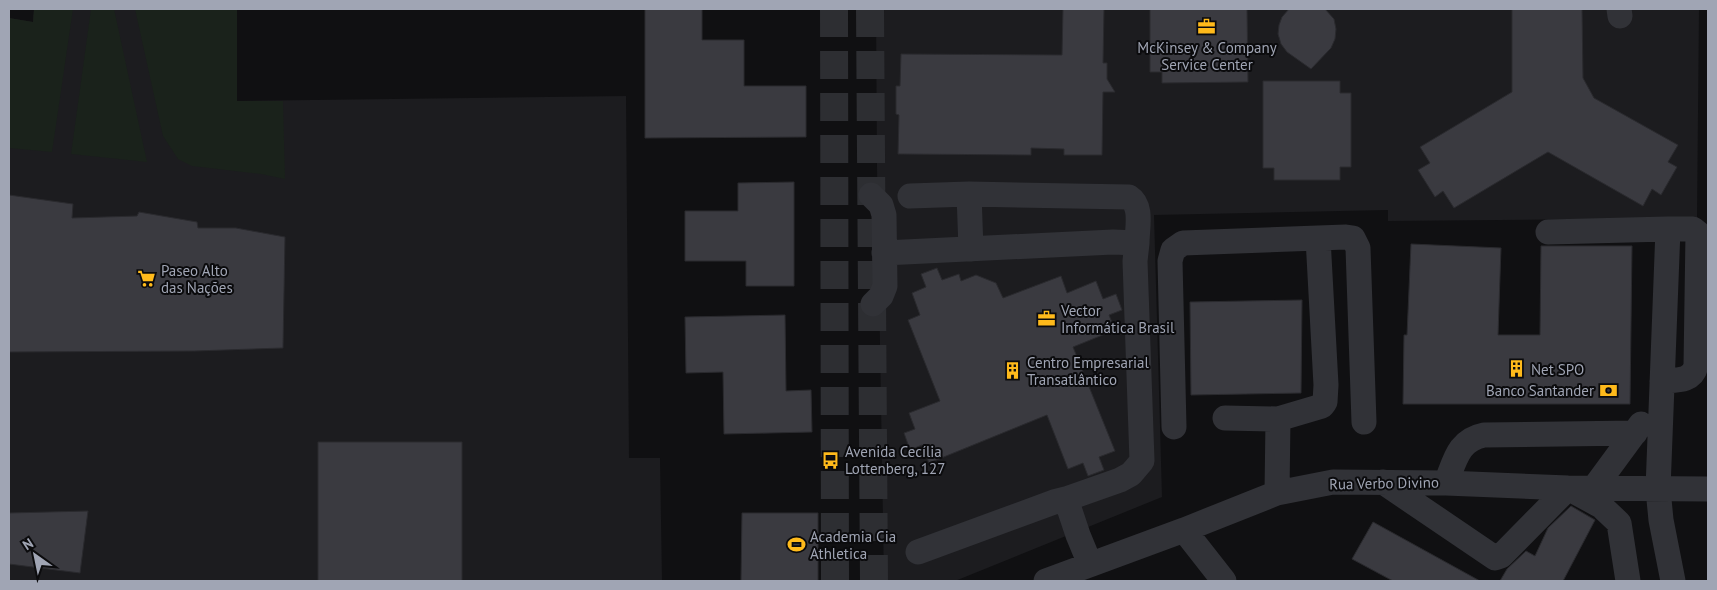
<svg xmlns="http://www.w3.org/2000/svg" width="1717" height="590" viewBox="0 0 1717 590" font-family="'PT Sans',sans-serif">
  <rect width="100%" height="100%" fill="#101012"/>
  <path fill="#1c1c1f" d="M34,9H237V101L626,96L629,458H660L662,581H9V18L33,22Z
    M876,9H1699L1697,218L1388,221V210L1154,215L1162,497L955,581H884L877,167Z"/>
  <path fill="#1a221b" d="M34,9H73L52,152L9,148V18L33,22Z
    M91,9H114L147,162L71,154Z
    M135,9H237V101H283L285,179L261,174L192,166L178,159L163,136Z"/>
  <path fill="#3a3a40" stroke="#2a2a2e" d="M645,9H702V40H744V86H806V137L645,138Z
    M1063,9H1104L1103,63H1107V79L1115,92H1103L1102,155H1064V149L1031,148V155L898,154L899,115L896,114V86H900L901,54L1062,55Z
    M1150,9H1247L1248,82L1162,83V72H1150Z
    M1289,9H1325L1334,19L1336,29L1335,39L1331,48L1311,69L1287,52L1281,44L1278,34L1279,25L1282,17Z
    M1512,9H1582L1583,78L1594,98L1678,145L1668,162L1677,167L1661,195L1652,189L1643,206L1548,152L1454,208L1443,191L1435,197L1418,170L1430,163L1420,147L1512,92Z
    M1263,81H1340V93H1351V167H1340V180H1274V168H1263Z
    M794,182V286H746V261H685V211H738V183Z
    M9,195L73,204L72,218L137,216L139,212L197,222L198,228H236L285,237L283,348L195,351L9,352Z
    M1411,244L1501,248L1498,335H1540L1541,246H1632L1630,404H1403L1404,335H1407Z
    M937,268L942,280L959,274L961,281L976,275L996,283L1003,298L1061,276L1067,293L1096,281L1103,299L1116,294L1122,310L1109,315L1115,330L1073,347L1115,451L1099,457L1104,470L1088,476L1083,463L1068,469L1047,415L929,463L922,445L910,450L904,433L915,429L909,413L940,401L908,320L920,315L912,293L926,287L921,274Z
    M1302,300L1301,393L1191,395L1190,302Z
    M785,315L786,391L811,390L812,432L724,434L723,372L686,373L685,317Z
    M318,442H462V581H318Z
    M1571,506L1595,520L1563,581H1500L1507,569L1526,551L1535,556L1548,528Z
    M88,511L80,573L9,564V513Z
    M742,513H818V581H741Z
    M1373,522L1480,581H1393L1352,559Z"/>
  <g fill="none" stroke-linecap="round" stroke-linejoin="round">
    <path stroke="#2d2e32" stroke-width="28" stroke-dasharray="28 14" stroke-linecap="butt" d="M834,9L835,581
      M870,9L874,581"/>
    <path stroke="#313237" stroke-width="25" d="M1619,9L1620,16
      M969,194L1129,197C1143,206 1137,228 1137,243
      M871,195L881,205L884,215L885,286L881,296L873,304
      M910,196L969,194L971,249
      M1548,232L1668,229L1658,489L1661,520L1673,581
      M1318,238L1346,237L1353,238L1358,248L1364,422
      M884,253L1113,242L1137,243L1135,261L1142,461L1131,474L1120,480L1066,499
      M1662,381C1676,380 1692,382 1696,366L1698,233L1693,229H1668
      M1225,418L1278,419L1277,493
      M1174,427L1170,261L1173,250L1183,243L1318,238L1326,385L1325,402L1322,406L1278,419
      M1383,482L1495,558L1501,556L1568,488L1601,506L1619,523L1628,581
      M1446,483C1455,461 1458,440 1484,435L1635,433
      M1594,488L1641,424
      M1184,530L1224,581
      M918,552L1054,502L1066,499L1078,535L1085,552
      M1046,581L1184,530L1277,493L1333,482L1446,483L1568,488L1708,489"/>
  </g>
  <defs>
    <symbol id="office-bare" viewBox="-9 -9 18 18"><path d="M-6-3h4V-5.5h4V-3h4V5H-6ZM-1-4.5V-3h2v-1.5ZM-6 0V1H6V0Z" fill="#ffba1b" stroke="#0b0b0d" stroke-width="2.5" paint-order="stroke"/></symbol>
    <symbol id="supermarket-bare" viewBox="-9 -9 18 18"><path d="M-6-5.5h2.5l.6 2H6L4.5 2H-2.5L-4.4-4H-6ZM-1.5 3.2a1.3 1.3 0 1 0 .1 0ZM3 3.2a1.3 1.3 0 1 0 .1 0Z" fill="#ffba1b" stroke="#0b0b0d" stroke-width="2.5" paint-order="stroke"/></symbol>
    <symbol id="building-bare" viewBox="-9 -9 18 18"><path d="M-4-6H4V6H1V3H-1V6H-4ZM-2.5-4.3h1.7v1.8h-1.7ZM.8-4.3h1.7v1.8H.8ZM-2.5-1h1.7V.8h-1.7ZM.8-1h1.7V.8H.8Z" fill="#ffba1b" stroke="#0b0b0d" stroke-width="2.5" paint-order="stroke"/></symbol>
    <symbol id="bank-bare" viewBox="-9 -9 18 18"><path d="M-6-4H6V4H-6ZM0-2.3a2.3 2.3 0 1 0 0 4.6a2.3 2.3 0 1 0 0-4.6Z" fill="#ffba1b" stroke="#0b0b0d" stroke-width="2.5" paint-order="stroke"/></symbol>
    <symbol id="bus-bare" viewBox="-9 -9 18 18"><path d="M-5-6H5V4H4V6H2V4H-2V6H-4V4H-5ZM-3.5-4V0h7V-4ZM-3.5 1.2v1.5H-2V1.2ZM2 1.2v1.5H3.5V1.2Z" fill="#ffba1b" stroke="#0b0b0d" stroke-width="2.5" paint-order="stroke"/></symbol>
    <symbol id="stadium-bare" viewBox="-9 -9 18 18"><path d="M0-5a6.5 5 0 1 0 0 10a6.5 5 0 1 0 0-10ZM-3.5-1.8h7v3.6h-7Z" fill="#ffba1b" stroke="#0b0b0d" stroke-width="2.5" paint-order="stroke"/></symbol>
  </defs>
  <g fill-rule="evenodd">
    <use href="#office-bare" x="1194" y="14" width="25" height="25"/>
    <use href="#supermarket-bare" x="134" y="266" width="25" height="25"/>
    <use href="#office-bare" x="1034" y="306" width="25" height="25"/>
    <use href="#building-bare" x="1504" y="356" width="25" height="25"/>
    <use href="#building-bare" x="1000" y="358" width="25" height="25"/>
    <use href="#bank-bare" x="1596" y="378" width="25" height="25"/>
    <use href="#bus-bare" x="818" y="448" width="25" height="25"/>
    <use href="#stadium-bare" x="784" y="532" width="25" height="25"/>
  </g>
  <g text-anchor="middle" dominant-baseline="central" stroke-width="4" stroke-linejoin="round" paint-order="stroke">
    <g font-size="15" fill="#a0a5b4" stroke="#0b0b0d" text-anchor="start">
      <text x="1207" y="47" text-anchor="middle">McKinsey &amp; Company<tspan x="1207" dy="17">Service Center</tspan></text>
      <text x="161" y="270">Paseo Alto<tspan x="161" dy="17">das Nações</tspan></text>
      <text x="1061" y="310">Vector<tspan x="1061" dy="17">Informática Brasil</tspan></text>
      <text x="1027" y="362">Centro Empresarial<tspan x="1027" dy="17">Transatlântico</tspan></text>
      <text x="1531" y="369">Net SPO</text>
      <text x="1594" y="390" text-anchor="end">Banco Santander</text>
      <text x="845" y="451">Avenida Cecília<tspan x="845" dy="17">Lottenberg, 127</tspan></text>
      <text x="810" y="536">Academia Cia<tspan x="810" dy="17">Athletica</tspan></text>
    </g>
    <g font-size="15" fill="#a0a5b4" stroke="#0b0b0d">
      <text transform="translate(1384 483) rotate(-1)">Rua Verbo Divino</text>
    </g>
  </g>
  <rect width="1717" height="590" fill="none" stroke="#a0a5b4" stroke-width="20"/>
  <g transform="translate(35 555) rotate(327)" stroke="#0b0b0d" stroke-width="4" paint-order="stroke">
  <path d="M0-4L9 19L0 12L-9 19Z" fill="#a0a5b4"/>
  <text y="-8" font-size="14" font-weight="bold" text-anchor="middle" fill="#a0a5b4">N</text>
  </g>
</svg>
